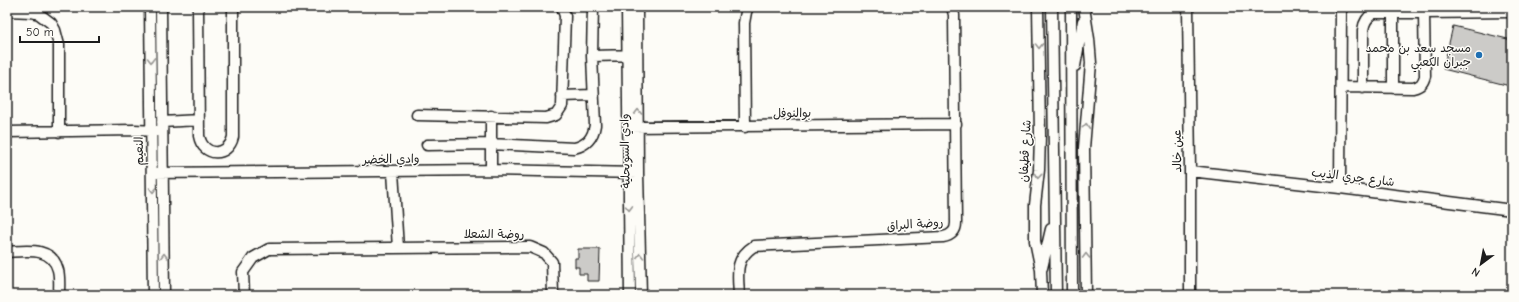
<svg xmlns="http://www.w3.org/2000/svg" width="1519" height="302" viewBox="0 0 1519 302" font-family="'Comic Neue','Playpen Sans Arabic',sans-serif">
  <rect width="100%" height="100%" fill="#fdfcf7"/>
  <filter id="ink" filterUnits="userSpaceOnUse"><feTurbulence type="fractalNoise" baseFrequency=".025" numOctaves="2"/><feDisplacementMap in="SourceGraphic" scale="8" xChannelSelector="R" yChannelSelector="G"/><feConvolveMatrix kernelMatrix="1 2 1 2 8 2 1 2 1" color-interpolation-filters="sRGB"/></filter>
  <g filter="url(#ink)">
    <path fill="#cccbc8" stroke="#1c1c1c" d="M1453,26L1512,40V78L1510,86L1443,69Z
      M578,249H600L599,281H587V274H579V267H575V258H578Z"/>
    <g fill="none" stroke-linecap="round" stroke-linejoin="round">
      <defs>
        <path id="minor" d="M150,7L153,295
          M161,7L164,295
          M198,7L199,136C203,157 228,158 233,137V7
          M627,7L630,295
          M637,7L638,173L641,295
          M1038,7L1040,135L1039,170L1035,205V241L1041,270L1042,295
          M1052,7L1056,295
          M1071,7L1072,295
          M1084,7L1089,39L1091,63L1084,148L1086,295
          M1188,7L1190,171V295
          M7,11L31,12L39,14L51,23L55,30L59,45V132
          M1393,13V88
          M592,56L634,55
          M1075,66L1083,21
          M1341,87L1413,88C1421,86 1423,83 1425,76L1424,13L1512,12
          M1363,88V30C1364,22 1367,17 1374,13H1424V7
          M562,96L593,95
          M417,115L546,118L556,115L562,106L565,16L562,7
          M162,122L199,120
          M629,127L956,124
          M745,127L744,23L746,12L748,7
          M7,132L134,130L157,131
          M427,145L491,144L574,148C587,145 593,138 595,125L592,56L593,7
          M491,170V116
          M1190,171L1340,188L1512,210
          M393,172L398,248
          M153,173L491,170L638,173
          M1340,188L1341,7
          M7,252C26,251 52,246 58,270C60,278 59,287 59,295
          M1042,268L1051,229
          M244,295L243,272L253,258L269,249L530,247L544,253L552,262L553,295
          M739,295C738,274 734,259 754,246L943,237C951,236 956,231 956,223L954,15L952,7"/>
      </defs>
      <use href="#minor" stroke="#1c1c1c" stroke-width="13"/>
      <use href="#minor" stroke="#fdfcf7" stroke-width="10"/>
    </g>
    <defs><path id="oneway-chevron" d="M-2-3.5L2.5 0L-2 3.5" fill="none" stroke-width="1.6" stroke-linecap="round" stroke-linejoin="round"/></defs>
    <g stroke="#989794">
      <use href="#oneway-chevron" transform="translate(1039 46) rotate(89)"/>
      <use href="#oneway-chevron" transform="translate(151 60) rotate(89)"/>
      <use href="#oneway-chevron" transform="translate(638 112) rotate(-90)"/>
      <use href="#oneway-chevron" transform="translate(1086 126) rotate(-85)"/>
      <use href="#oneway-chevron" transform="translate(1038 176) rotate(96)"/>
      <use href="#oneway-chevron" transform="translate(153 190) rotate(90)"/>
      <use href="#oneway-chevron" transform="translate(629 208) rotate(89)"/>
      <use href="#oneway-chevron" transform="translate(164 256) rotate(-90)"/>
      <use href="#oneway-chevron" transform="translate(640 256) rotate(-91)"/>
      <use href="#oneway-chevron" transform="translate(1086 256) rotate(-91)"/>
    </g>
  </g>
  <circle fill="#1f6fb2" stroke="#fdfcf7" stroke-width="1.5" cx="1479" cy="55" r="4"/>
  <g text-anchor="middle" dominant-baseline="central" stroke-width="3" stroke-linejoin="round" paint-order="stroke">
    <g font-size="12" fill="#1c1c1c" stroke="#fdfcf7" text-anchor="end">
      <text x="1471" y="48">مسجد سعد بن محمد<tspan x="1471" dy="14">جبران الكعبي</tspan></text>
    </g>
    <g font-size="12" fill="#1c1c1c" stroke="#fdfcf7">
      <text transform="translate(792 113) rotate(-1)">بوالنوفل</text>
      <text transform="translate(139 151) rotate(-91)">النعيم</text>
      <text transform="translate(625 151) rotate(-91)">وادي السويحلية</text>
      <text transform="translate(1025 151) rotate(-87)">شارع قطيفان</text>
      <text transform="translate(1177 151) rotate(-91)">عين خالد</text>
      <text transform="translate(391 159) rotate(-1)">وادي الخضر</text>
      <text transform="translate(1353 177) rotate(7)">شارع جري الذيب</text>
      <text transform="translate(915 224) rotate(-4)">روضة البراق</text>
      <text x="494" y="234">روضة الشعلا</text>
    </g>
  </g>
  <rect width="1519" height="302" fill="none" stroke="#fdfcf7" stroke-width="24"/>
  <rect x="12" y="12" width="1495" height="278" fill="none" stroke="#1c1c1c" stroke-width="1.5" filter="url(#ink)"/>
  <g transform="translate(1481 264) rotate(212)" stroke="#fdfcf7" stroke-width="3" paint-order="stroke">
  <path d="M0-3L7 15L0 10L-7 15Z" fill="#1c1c1c"/>
  <text y="-6" font-size="11" font-weight="bold" text-anchor="middle" fill="#1c1c1c">N</text>
  </g>
  <path d="M20 36v6h79v-6" fill="none" stroke="#1c1c1c" stroke-width="2"/>
  <text x="26" y="36" font-size="12" fill="#1c1c1c" stroke="#fdfcf7" stroke-width="3" paint-order="stroke">50 m</text>
</svg>
